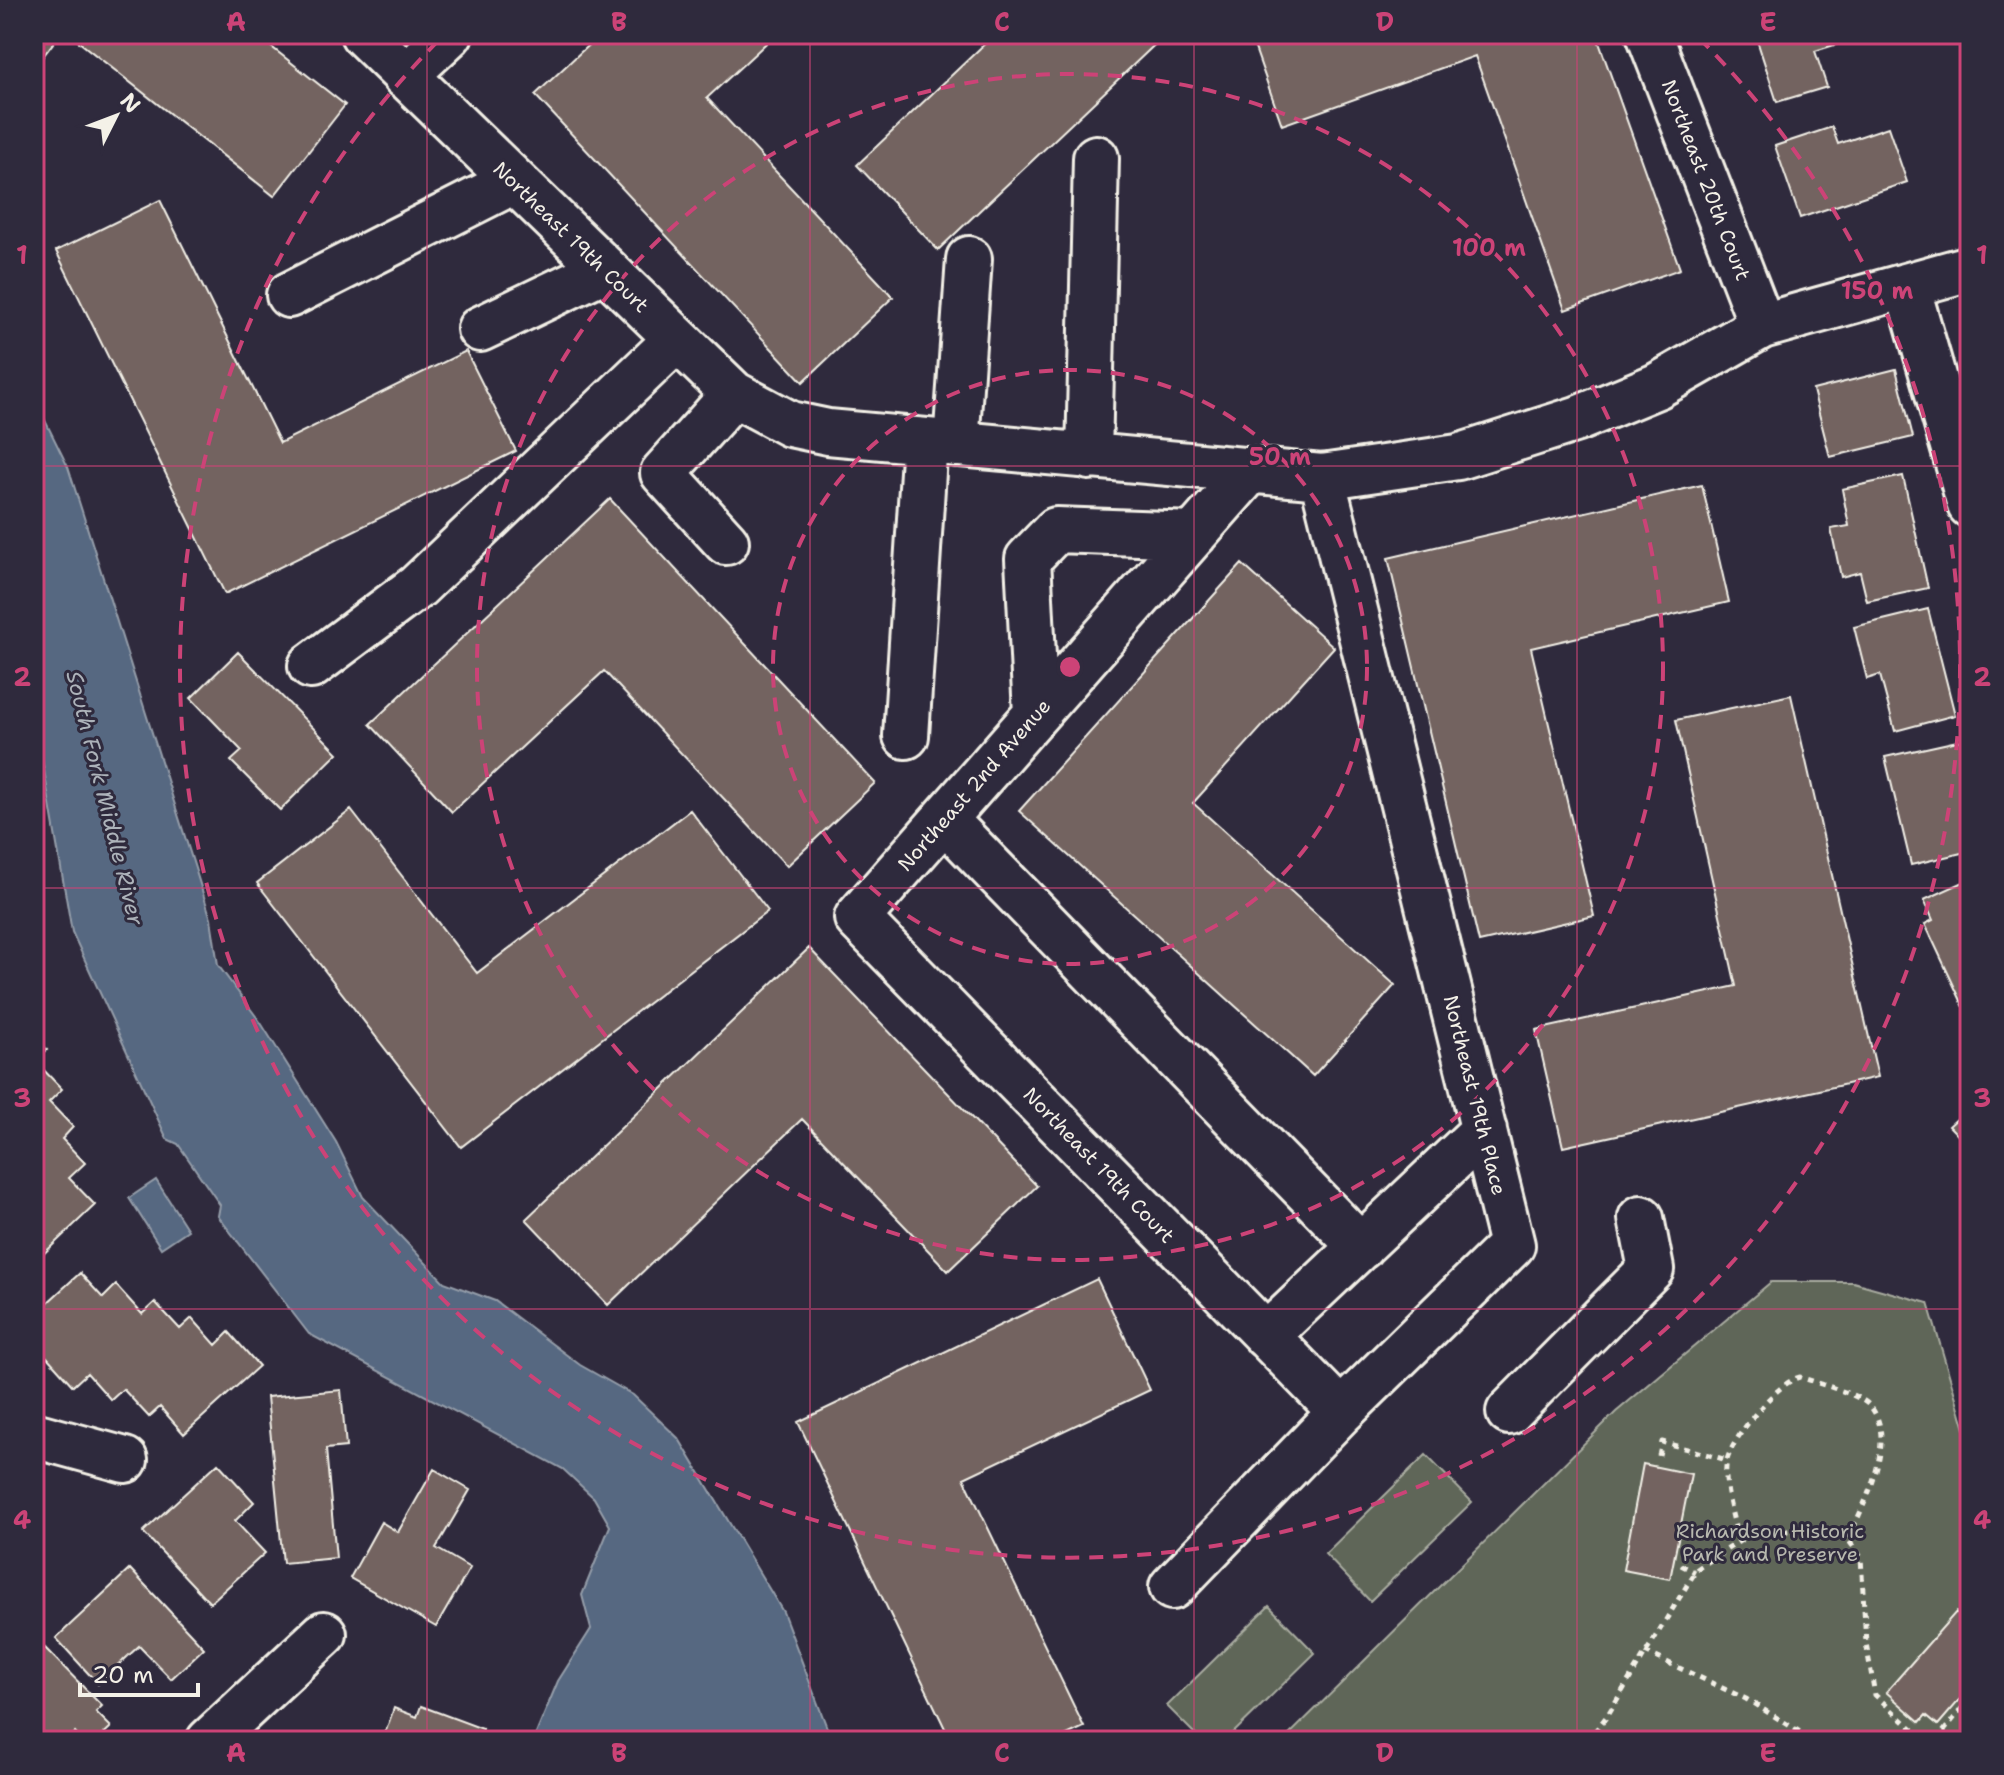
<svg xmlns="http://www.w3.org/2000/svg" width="2004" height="1775" viewBox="0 0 2004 1775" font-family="'Shantell Sans',sans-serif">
  <rect width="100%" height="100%" fill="#2f2a3d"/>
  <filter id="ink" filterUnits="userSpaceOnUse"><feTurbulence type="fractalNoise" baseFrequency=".0125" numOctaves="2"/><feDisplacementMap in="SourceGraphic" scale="16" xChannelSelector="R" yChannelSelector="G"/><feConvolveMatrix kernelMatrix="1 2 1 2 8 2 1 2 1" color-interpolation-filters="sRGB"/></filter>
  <g filter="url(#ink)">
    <path fill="#5e6659" stroke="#a9aca0" stroke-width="2" d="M1771,1282H1853L1928,1303L1970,1446V1741H1283L1616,1412Z
      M1426,1455L1472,1502L1370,1601L1325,1554Z
      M1269,1606L1315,1653L1225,1741H1202L1167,1706Z"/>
    <path fill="#566781" stroke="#959eaa" stroke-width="2" d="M34,398L68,467L211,919L218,965L261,1023L336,1142L363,1197L444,1282L495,1301L580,1365L633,1395L679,1439L783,1612L832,1741H533L558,1681L591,1629L582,1595L610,1526L594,1498L563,1469L309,1334L218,1216L220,1205L178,1144L167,1139L72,932L34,712Z
      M156,1180L188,1230L161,1248L129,1198Z"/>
    <path fill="#736461" stroke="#f4f1e8" stroke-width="2" d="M34,34H60L34,68Z
      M69,34H255L345,105L274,196Z
      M600,34H776L707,98L893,297L803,382L535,95Z
      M995,34H1166L938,250L857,165Z
      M1250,34H1596L1680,269L1565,310L1475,56L1282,125Z
      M1755,34H1845L1847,41L1815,51L1827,87L1777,102Z
      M1832,127L1838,144L1888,127L1907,182L1800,218L1775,146Z
      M160,200L280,443L466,351L516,451L225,594L56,251Z
      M1896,369L1913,437L1830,457L1813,390Z
      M1903,476L1928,588L1867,601L1860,572L1841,577L1831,529L1849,526L1842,489Z
      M1702,485L1729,602L1531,648L1594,916L1479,942L1388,558Z
      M610,499L875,783L787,866L604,671L452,812L370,724Z
      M1242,564L1334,647L1193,803L1395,985L1313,1076L1019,811Z
      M1928,609L1955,715L1895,731L1880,675L1867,679L1854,627Z
      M238,652L338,753L280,810L231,761L242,751L191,698Z
      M1791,695L1878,1077L1563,1147L1536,1030L1736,986L1676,720Z
      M1962,740L1970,775V851L1911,865L1885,757Z
      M351,810L477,973L690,810L768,911L461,1147L257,883Z
      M1970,879V1020L1925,924L1933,920L1924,900Z
      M809,948L1037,1186L948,1271L802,1119L608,1305L526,1219Z
      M34,1035L47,1050L35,1061L62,1089L49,1102L73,1127L62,1139L85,1163L69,1178L95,1205L34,1263Z
      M1970,1107V1148L1949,1126Z
      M80,1273L103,1298L116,1285L142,1314L155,1302L180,1329L192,1318L216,1345L229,1332L259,1366L184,1434L160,1407L149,1417L123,1389L111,1400L87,1373L73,1386L47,1357L36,1367L34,1315Z
      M1097,1279L1150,1390L964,1478L1084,1727L1054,1741H951L798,1422Z
      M341,1390L346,1447L326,1449L336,1558L283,1563L267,1397Z
      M218,1463L254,1502L235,1521L265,1553L210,1603L143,1532Z
      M1643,1464L1691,1474L1670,1579L1623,1570Z
      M434,1469L470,1490L436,1548L470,1568L436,1627L350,1578L381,1522L398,1532Z
      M130,1569L204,1648L171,1679L139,1646L98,1684L56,1638Z
      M1956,1612L1970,1623V1688L1938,1725L1926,1715L1920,1722L1886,1692Z
      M45,1648L102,1706L96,1712L111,1727L96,1741H82L75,1733L66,1741H34V1659Z
      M421,1706L483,1729L479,1741L383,1739L394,1708L417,1717Z"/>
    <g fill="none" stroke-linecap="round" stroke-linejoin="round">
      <defs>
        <path id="minor" d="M363,34L734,394L790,424L828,432L1322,477L1458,457L1577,419L1657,386L1762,326L1970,268
          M1649,34L1762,326
          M405,76L450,34
          M1907,286L1970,505
          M289,295L514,181
          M480,329L605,269
          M956,444L969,259
          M1089,457L1096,158
          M1249,472L857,918L1341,1412
          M726,542L663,473L734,394
          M311,666L418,586L677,339
          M1036,714L1028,559L1056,530L1194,535
          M906,736L925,441
          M944,819L1361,1247
          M1266,1336L1484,1130
          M1509,1412L1651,1269L1641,1218
          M34,1435L125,1460
          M1172,1587L1341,1412L1512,1245L1322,477
          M209,1741L324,1634"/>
      </defs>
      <use href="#minor" stroke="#f4f1e8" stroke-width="50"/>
      <path stroke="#f4f1e8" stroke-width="5" stroke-dasharray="6 6" stroke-linecap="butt" d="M1659,1456L1662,1442L1727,1460
        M1739,1542C1734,1521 1722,1481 1727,1460C1733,1437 1777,1382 1800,1377C1816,1383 1859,1394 1869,1405C1900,1438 1863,1506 1848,1539
        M1681,1565L1695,1572
        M1645,1652L1746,1699L1815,1741
        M1587,1741L1607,1716L1697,1569L1749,1535L1805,1529L1843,1533L1861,1557L1866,1643L1875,1695L1926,1741
        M1902,1741L1912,1728
        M1936,1741L1970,1698"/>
      <use href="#minor" stroke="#2f2a3d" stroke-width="44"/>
    </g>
  </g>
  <path fill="none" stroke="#cc4377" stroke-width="2" stroke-opacity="0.55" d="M427,34V1741M810,34V1741M1194,34V1741M1577,34V1741M34,466H1970M34,888H1970M34,1309H1970"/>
  <g fill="none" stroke="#cc4377" stroke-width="4" stroke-dasharray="14 10">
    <circle cx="1070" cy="667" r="297"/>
    <circle cx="1070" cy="667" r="593"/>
    <path d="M1699 38A890 890 0 1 1 441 38"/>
  </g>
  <g text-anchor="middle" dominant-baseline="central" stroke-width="6" stroke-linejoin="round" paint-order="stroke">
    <g font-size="20" fill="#f4f1e8" stroke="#2f2a3d">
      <text transform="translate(1706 180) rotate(69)">Northeast 20th Court</text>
      <text transform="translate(571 237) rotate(44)">Northeast 19th Court</text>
      <text transform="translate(974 785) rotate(-49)">Northeast 2nd Avenue</text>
      <text transform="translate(1475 1095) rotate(76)">Northeast 19th Place</text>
      <text transform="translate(1099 1165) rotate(46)">Northeast 19th Court</text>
    </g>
    <g font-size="20" fill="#b8b9af" stroke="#2f2a3d">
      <text x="1770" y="1531">Richardson Historic<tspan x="1770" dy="23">Park and Preserve</tspan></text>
    </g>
    <g font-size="22" font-style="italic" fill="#adb3ba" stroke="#2f2a3d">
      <text transform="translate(105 798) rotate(76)">South Fork Middle River</text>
    </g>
  </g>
  <circle cx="1070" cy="667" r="12" fill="#cc4377" stroke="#2f2a3d" stroke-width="4"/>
  <g font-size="24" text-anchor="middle" font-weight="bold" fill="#cc4377" stroke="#2f2a3d" stroke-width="6" stroke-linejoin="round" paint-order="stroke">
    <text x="1489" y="256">100 m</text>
    <text x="1877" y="299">150 m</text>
    <text x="1280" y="465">50 m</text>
  </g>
  <rect width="2004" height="1775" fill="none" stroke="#2f2a3d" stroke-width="88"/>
  <g transform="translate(116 116) rotate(48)" stroke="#2f2a3d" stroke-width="6" paint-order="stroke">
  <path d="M0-6L14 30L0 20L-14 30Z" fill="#f4f1e8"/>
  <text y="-12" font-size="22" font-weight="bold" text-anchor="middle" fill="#f4f1e8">N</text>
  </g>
  <path d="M80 1683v12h118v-12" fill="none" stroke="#f4f1e8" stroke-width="4"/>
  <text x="92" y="1683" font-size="24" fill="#f4f1e8" stroke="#2f2a3d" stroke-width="6" paint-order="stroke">20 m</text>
  <rect x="44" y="44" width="1916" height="1687" fill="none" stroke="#cc4377" stroke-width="3"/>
  <g font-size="26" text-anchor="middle" font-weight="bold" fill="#cc4377">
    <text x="236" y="31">A</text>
    <text x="619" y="31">B</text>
    <text x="1002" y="31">C</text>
    <text x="1385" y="31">D</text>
    <text x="1768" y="31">E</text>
    <text x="22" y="264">1</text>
    <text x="1982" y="264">1</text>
    <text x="22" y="686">2</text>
    <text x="1982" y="686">2</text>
    <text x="22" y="1107">3</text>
    <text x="1982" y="1107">3</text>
    <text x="22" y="1529">4</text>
    <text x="1982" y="1529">4</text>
    <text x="236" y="1762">A</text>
    <text x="619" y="1762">B</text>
    <text x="1002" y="1762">C</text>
    <text x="1385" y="1762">D</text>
    <text x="1768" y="1762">E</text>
  </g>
</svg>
